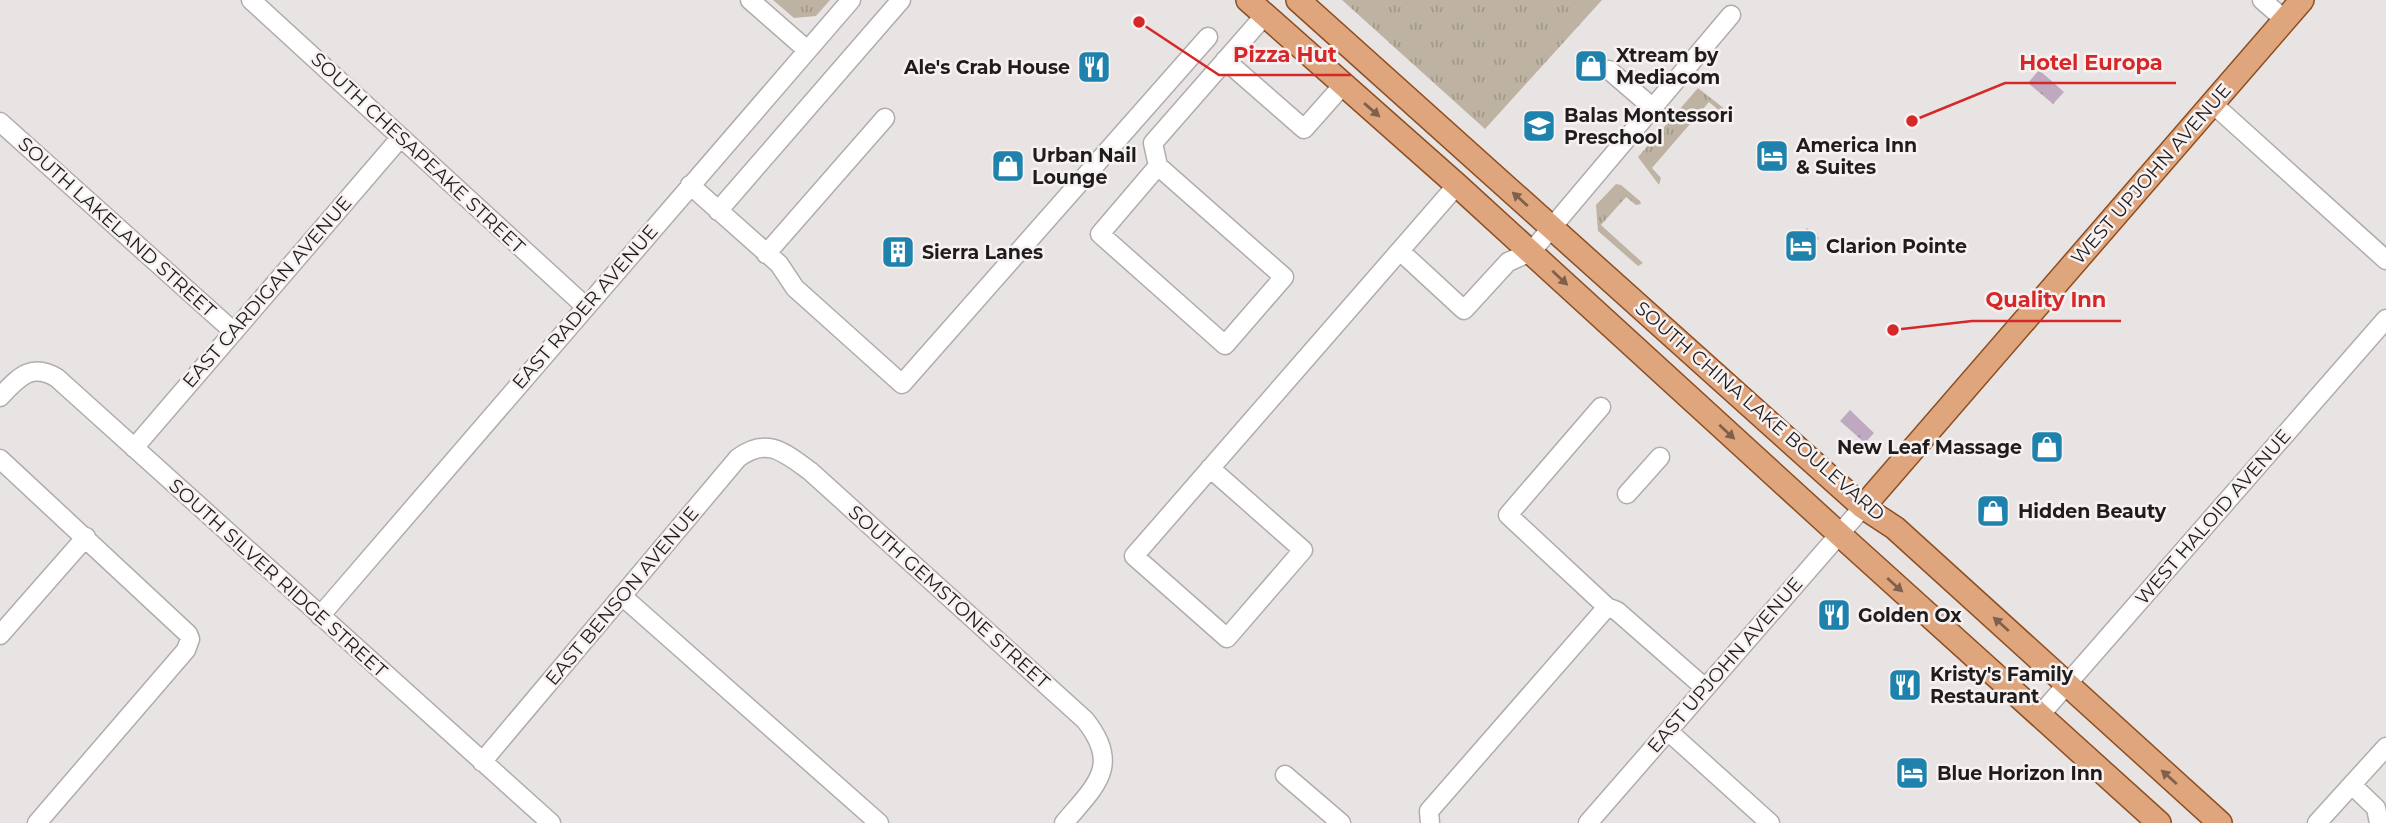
<svg xmlns="http://www.w3.org/2000/svg" width="2386" height="823" viewBox="0 0 2386 823" font-family="Montserrat,sans-serif">
  <defs>
    <pattern id="grass-tufts" width="24" height="20" patternUnits="userSpaceOnUse" patternTransform="scale(1.75)"><rect width="24" height="20" fill="#beb3a2"/><path d="M3 7l-1-3M5 7V3M7 7l1-3M15 17l-1-3M17 17v-4M19 17l1-3" fill="none" stroke="#a3998b"/></pattern>
    <pattern id="water-ripples" width="26" height="14" patternUnits="userSpaceOnUse" patternTransform="scale(1.75)"><rect width="26" height="14" fill="#bea9c1"/><path d="M2 4q2-2 4 0t4 0M15 11q2-2 4 0t4 0" fill="none" stroke="#9a899c"/></pattern>
  </defs>
  <rect width="100%" height="100%" fill="#e9e4e4"/>
  <path fill="url(#grass-tufts)" d="M773,0H830L816,16L794,18Z
    M1342,0H1602L1485,129Z
    M1698,88L1726,110L1722,113L1709,102L1652,168L1661,178L1659,185L1638,157Z
    M1616,184L1621,185L1640,201L1641,204L1636,205L1626,197L1601,225L1643,263L1638,266L1598,231L1596,205Z"/>
  <path fill="url(#water-ripples)" d="M2039,70L2064,92L2053,104L2028,83Z
    M1807,228L1819,238L1803,257L1790,246Z
    M1850,410L1874,433L1865,443L1840,421Z"/>
  <g fill="none" stroke-linecap="round" stroke-linejoin="round">
    <defs>
      <path id="minor" d="M251,0L585,306
        M750,0L807,50
        M2262,0L2285,20
        M1225,60L1304,129L1343,85
        M1609,70L1653,108
        M2213,104L2386,260
        M0,122L234,332
        M1158,166L1100,234L1225,345L1284,277L1158,166L1153,143L1265,15
        M690,185L779,264L795,288L902,384L1208,37
        M718,211L901,0
        M1400,251L1464,310L1508,262L1531,252L1731,15
        M766,254L885,118
        M0,397C18,378 31,362 57,378L551,823
        M1601,407L1508,515L1607,607L1617,611L1705,688
        M134,448L401,137
        M0,459L188,634L190,639L186,650L37,823
        M1210,468L1303,550L1227,638L1134,556C1241,432 1350,309 1457,185
        M1627,494L1660,457
        M622,596L879,823
        M320,616L851,0
        M0,635L86,537
        M2040,715L2386,319
        M1668,731L1770,823
        M482,762L738,458C767,436 785,453 810,471L1085,720C1122,766 1095,786 1064,823
        M1285,775L1341,823
        M2352,785L2376,808L2379,823
        M1430,823L1429,811L1607,607
        M1588,823L1863,507
        M2317,823L2386,747"/>
      <path id="major" d="M1248,0L1457,185L1839,534L2159,823
        M1298,0L1863,507L1895,528L2220,823
        M1863,507L2302,0"/>
    </defs>
    <use href="#minor" stroke="#b1acab" stroke-width="21"/>
    <use href="#major" stroke="#8d4e21" stroke-width="26"/>
    <use href="#minor" stroke="#fff" stroke-width="18"/>
    <use href="#major" stroke="#dfa57c" stroke-width="23"/>
  </g>
  <defs><path id="oneway-solid" d="M-6-.8H1V-3.2L6.5 0L1 3.2V.8H-6Z" transform="scale(1.75)"/></defs>
  <g fill="#7e604c">
    <use href="#oneway-solid" transform="translate(1372 110) rotate(41)"/>
    <use href="#oneway-solid" transform="translate(1520 199) rotate(-138)"/>
    <use href="#oneway-solid" transform="translate(1560 278) rotate(43)"/>
    <use href="#oneway-solid" transform="translate(1727 432) rotate(43)"/>
    <use href="#oneway-solid" transform="translate(1895 585) rotate(42)"/>
    <use href="#oneway-solid" transform="translate(2001 624) rotate(-138)"/>
    <use href="#oneway-solid" transform="translate(2169 777) rotate(-138)"/>
  </g>
  <defs>
    <symbol id="shop-square" viewBox="-11 -11 22 22"><rect x="-9" y="-9" width="18" height="18" rx="4" fill="#1e82ad" stroke="#f7f2f1"/><path d="M-5-2.5h2.3a2.7 3.5 0 0 1 5.4 0H5L5.5 6h-11ZM-1.5-2.5h3a1.5 2.3 0 0 0-3 0Z" fill="#fff"/></symbol>
    <symbol id="restaurant-square" viewBox="-11 -11 22 22"><rect x="-9" y="-9" width="18" height="18" rx="4" fill="#1e82ad" stroke="#f7f2f1"/><path d="M-5-6h1v4h1v-4h1v4h1v-4h1v5L-1.5 .5V6h-2V.5L-5-1ZM5-6V6H3V1.5H1.5Q1.5-4 5-6Z" fill="#fff"/></symbol>
    <symbol id="school-square" viewBox="-11 -11 22 22"><rect x="-9" y="-9" width="18" height="18" rx="4" fill="#1e82ad" stroke="#f7f2f1"/><path d="M0-5L7-2L0 1L-7-2ZM-4 1L0 2.5L4 1V4Q0 6-4 4Z" fill="#fff"/></symbol>
    <symbol id="hotel-square" viewBox="-11 -11 22 22"><rect x="-9" y="-9" width="18" height="18" rx="4" fill="#1e82ad" stroke="#f7f2f1"/><path d="M-6-4.5h1.5V1H6V5H4.5V3h-9V5H-6ZM-4 0a1.8 1.8 0 1 1 3.6 0ZM.5 0V-2.5h3Q6-2.5 6 0Z" fill="#fff"/></symbol>
    <symbol id="building-square" viewBox="-11 -11 22 22"><rect x="-9" y="-9" width="18" height="18" rx="4" fill="#1e82ad" stroke="#f7f2f1"/><path d="M-4-6H4V6H1V3H-1V6H-4ZM-2.5-4.3h1.7v1.8h-1.7ZM.8-4.3h1.7v1.8H.8ZM-2.5-1h1.7V.8h-1.7ZM.8-1h1.7V.8H.8Z" fill="#fff"/></symbol>
  </defs>
  <g fill-rule="evenodd">
    <use href="#shop-square" x="1572" y="47" width="38" height="38"/>
    <use href="#restaurant-square" x="1075" y="48" width="38" height="38"/>
    <use href="#school-square" x="1520" y="107" width="38" height="38"/>
    <use href="#hotel-square" x="1753" y="137" width="38" height="38"/>
    <use href="#shop-square" x="989" y="147" width="38" height="38"/>
    <use href="#hotel-square" x="1782" y="227" width="38" height="38"/>
    <use href="#building-square" x="879" y="233" width="38" height="38"/>
    <use href="#shop-square" x="2028" y="428" width="38" height="38"/>
    <use href="#shop-square" x="1974" y="492" width="38" height="38"/>
    <use href="#restaurant-square" x="1815" y="596" width="38" height="38"/>
    <use href="#restaurant-square" x="1886" y="666" width="38" height="38"/>
    <use href="#hotel-square" x="1893" y="754" width="38" height="38"/>
  </g>
  <g text-anchor="middle" dominant-baseline="central" stroke-width="5" stroke-linejoin="round" paint-order="stroke">
    <g font-size="19" font-weight="bold" fill="#1e1c1c" stroke="#f7f2f1" text-anchor="start">
      <text x="1616" y="55">Xtream by<tspan x="1616" dy="22">Mediacom</tspan></text>
      <text x="1070" y="67" text-anchor="end">Ale's Crab House</text>
      <text x="1564" y="115">Balas Montessori<tspan x="1564" dy="22">Preschool</tspan></text>
      <text x="1796" y="145">America Inn<tspan x="1796" dy="22">&amp; Suites</tspan></text>
      <text x="1032" y="155">Urban Nail<tspan x="1032" dy="22">Lounge</tspan></text>
      <text x="1826" y="246">Clarion Pointe</text>
      <text x="922" y="252">Sierra Lanes</text>
      <text x="2022" y="447" text-anchor="end">New Leaf Massage</text>
      <text x="2018" y="511">Hidden Beauty</text>
      <text x="1858" y="615">Golden Ox</text>
      <text x="1930" y="674">Kristy's Family<tspan x="1930" dy="22">Restaurant</tspan></text>
      <text x="1937" y="773">Blue Horizon Inn</text>
    </g>
    <g font-size="19" fill="#1e1c1c" stroke="#f7f2f1">
      <text transform="translate(418 153) rotate(43)">SOUTH CHESAPEAKE STREET</text>
      <text transform="translate(2151 174) rotate(-49)">WEST UPJOHN AVENUE</text>
      <text transform="translate(117 227) rotate(42)">SOUTH LAKELAND STREET</text>
      <text transform="translate(267 292) rotate(-49)">EAST CARDIGAN AVENUE</text>
      <text transform="translate(585 307) rotate(-49)">EAST RADER AVENUE</text>
      <text transform="translate(1760 411) rotate(41)">SOUTH CHINA LAKE BOULEVARD</text>
      <text transform="translate(2213 517) rotate(-49)">WEST HALOID AVENUE</text>
      <text transform="translate(278 578) rotate(42)">SOUTH SILVER RIDGE STREET</text>
      <text transform="translate(622 596) rotate(-50)">EAST BENSON AVENUE</text>
      <text transform="translate(949 597) rotate(42)">SOUTH GEMSTONE STREET</text>
      <text transform="translate(1725 665) rotate(-49)">EAST UPJOHN AVENUE</text>
    </g>
  </g>
  <path fill="none" stroke="#d62828" stroke-width="2.5" d="M1139 22L1219 75H1351M1912 121L2005 83H2176M1893 330L1972 321H2121"/>
  <g fill="#d62828" stroke="#f7f2f1" stroke-width="2.5">
    <circle cx="1139" cy="22" r="7"/>
    <circle cx="1912" cy="121" r="7"/>
    <circle cx="1893" cy="330" r="7"/>
  </g>
  <g font-size="21" text-anchor="middle" font-weight="bold" fill="#d62828" stroke="#f7f2f1" stroke-width="5" stroke-linejoin="round" paint-order="stroke">
    <text x="1285" y="62">Pizza Hut</text>
    <text x="2091" y="70">Hotel Europa</text>
    <text x="2046" y="307">Quality Inn</text>
  </g>
</svg>
